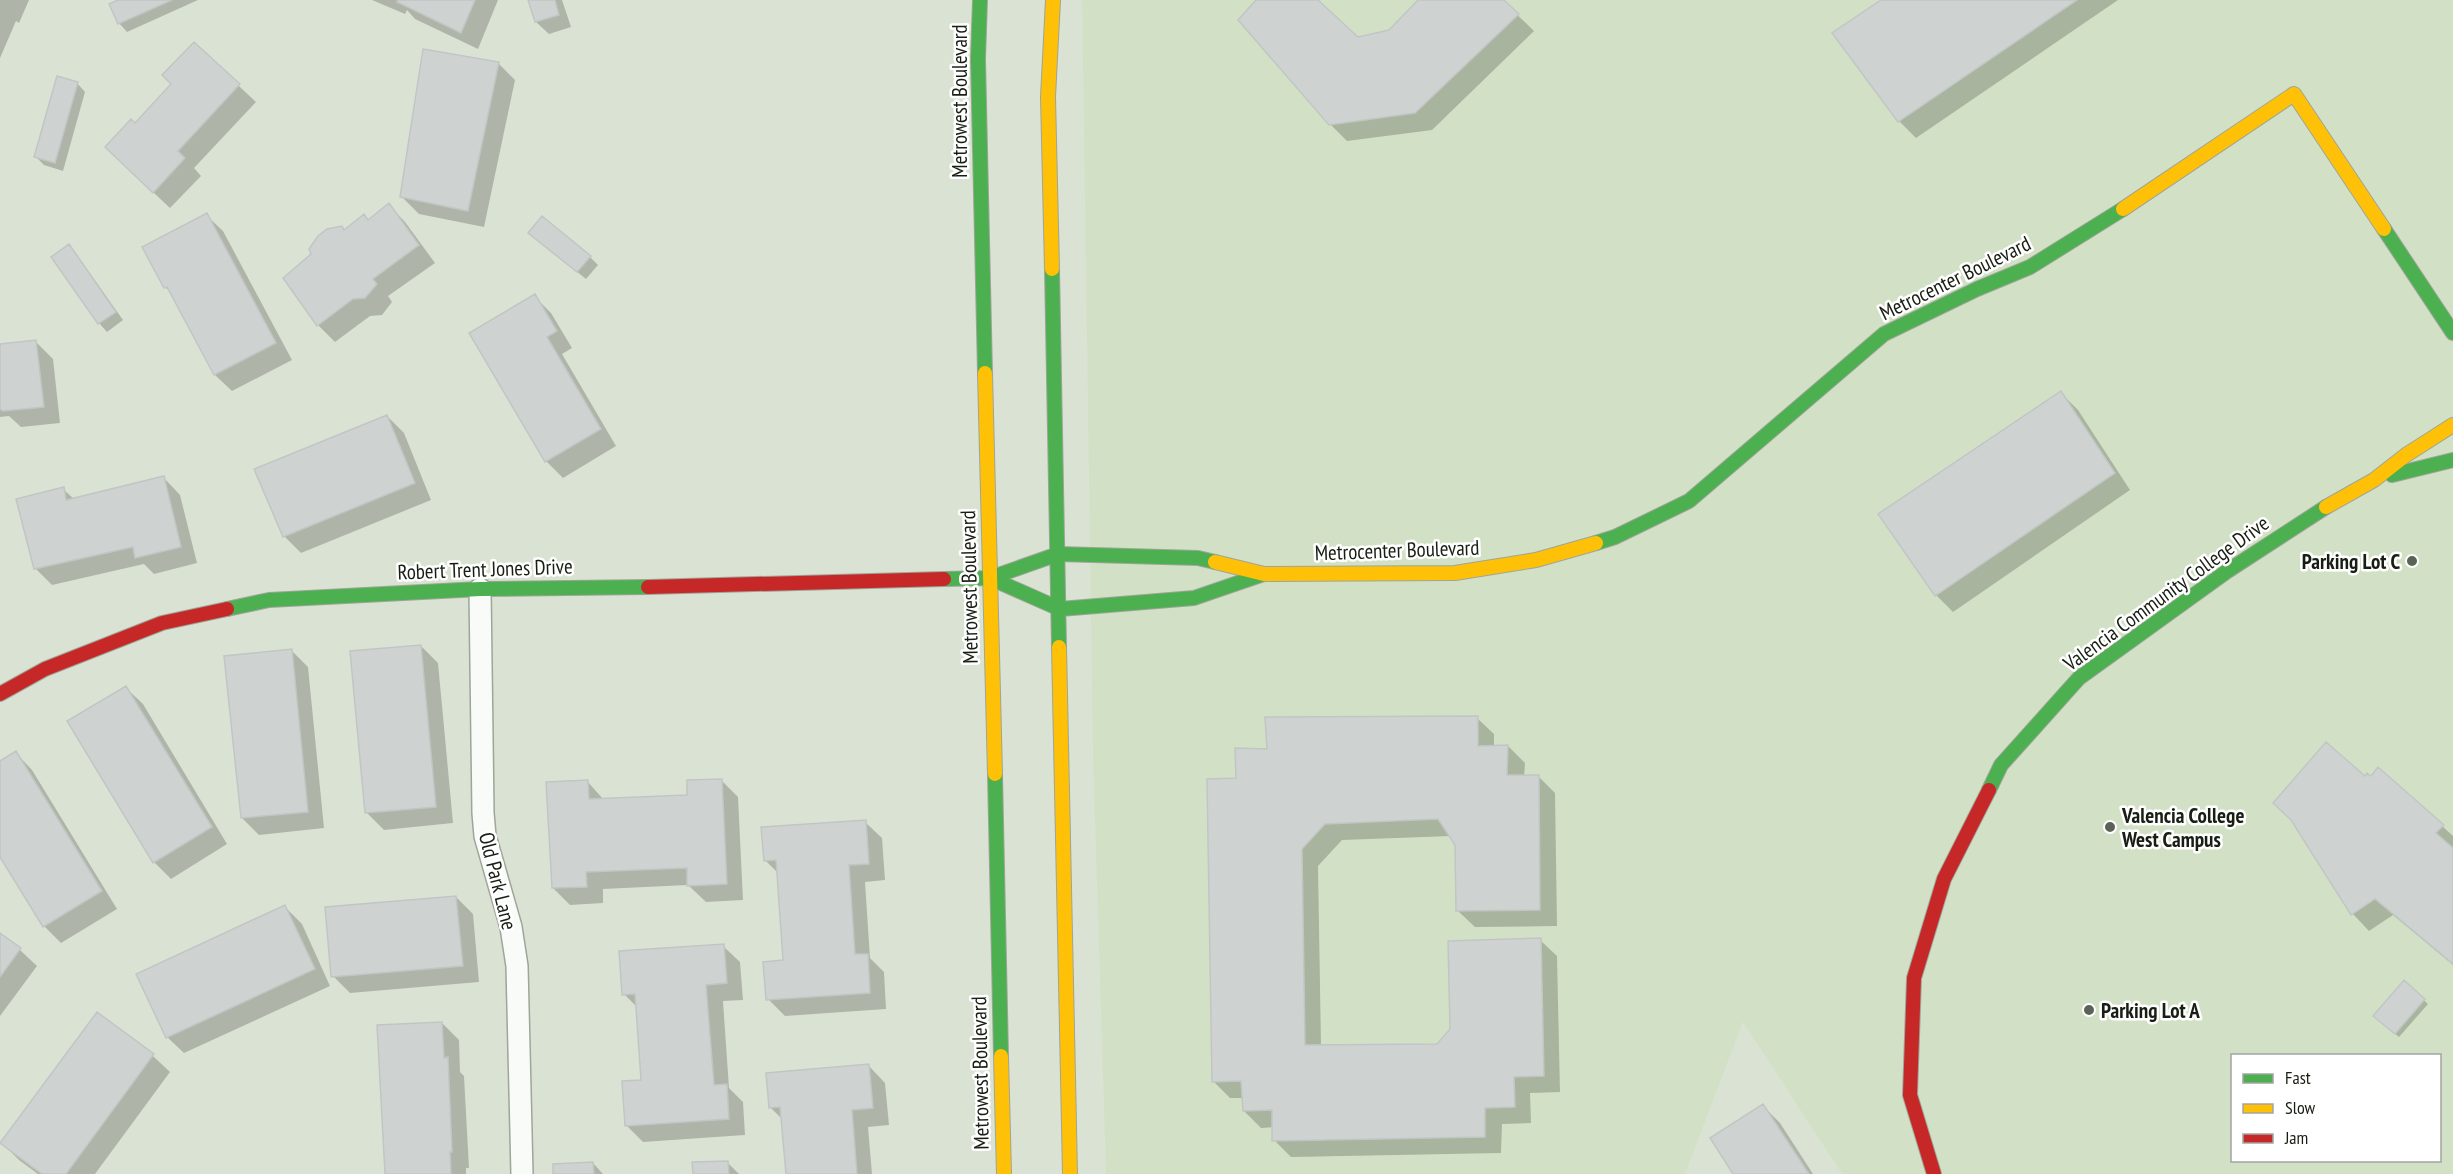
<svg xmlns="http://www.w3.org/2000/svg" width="2453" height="1174" viewBox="0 0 2453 1174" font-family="'PT Sans Narrow',sans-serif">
  <rect width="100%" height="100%" fill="#dae3d3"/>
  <path fill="#d2e1c6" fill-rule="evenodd" d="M1082,0H2453V1174H1842L1743,1022L1685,1174H1106L1093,756ZM2232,1056H2440V1160H2232Z"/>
  <path fill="#0003" d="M0,0H29L19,23L16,21L0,58Z
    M122,0H198L127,32L119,23Z
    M372,0H498L478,49L415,19L407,10L405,14Z
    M529,0H562L571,27L549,34L536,22Z
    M1258,0H1316L1358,39L1390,32L1420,0H1502L1534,31L1432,130L1347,141L1330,124Z
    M1884,0H2118L1916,138L1899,121L1835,34Z
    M194,44L256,102L194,168L201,176L170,208L123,164L135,125L173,84Z
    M499,64L515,80L484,227L419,214L402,197Z
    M77,83L85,92L63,171L44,165L36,157Z
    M389,205L405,222L435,263L388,296L392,302L382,315L370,316L335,342L318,325L345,231L364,216L369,221Z
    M206,215L223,231L292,360L232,391L215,375L174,296L165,287Z
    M539,241L590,257L598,265L586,279Z
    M69,246L77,255L123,320L107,332L99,323L53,257Z
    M534,296L551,313L572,348L562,354L616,446L563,478L546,461Z
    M36,342L53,359L60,423L21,427L9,416L0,417V346Z
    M2061,393L2078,410L2130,490L1953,612L1936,595Z
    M387,416L404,433L431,500L301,553L284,536Z
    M164,478L180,495L197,563L154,574L144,564L52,585L35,568L63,489L74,499Z
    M421,646L438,663L453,823L384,830L367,813Z
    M291,650L308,667L324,828L259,835L242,818Z
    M126,688L143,704L227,844L171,879L154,862Z
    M1477,718L1494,734V747L1508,746L1525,763L1524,777L1538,776L1555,793L1557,926L1475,927L1458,911L1456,844L1451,836L1342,840L1318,866L1321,1046L1438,1045L1540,940L1557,956L1560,1092L1530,1093L1531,1123L1502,1124L1501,1153L1291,1157L1274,1140V1127L1261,1128L1244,1111V1098H1230L1213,1081L1238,780L1268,750Z
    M16,753L32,770L117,909L61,943L44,926L0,854V763Z
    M2365,778L2442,826L2453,836V965L2393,915L2369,931L2353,914L2294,821Z
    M721,780L738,797L743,900L706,902L688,885L603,889V903L570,905L553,888L587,781L604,800L689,796Z
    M865,822L882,838L885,880L865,882L870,958L884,972L886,1009L785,1016L768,999L785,962L779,874L765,860Z
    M456,897L473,914L479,982L350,993L333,976Z
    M285,907L302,924L330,986L184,1053L167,1037Z
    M0,935L20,950L37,966L0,1016Z
    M723,946L740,962L743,1000L723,1001L729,1088L743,1102L745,1135L643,1142L626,1125L643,1082L637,1007L624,994Z
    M2404,982L2428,1004L2399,1037L2379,1019Z
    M97,1014L153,1056L170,1072L95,1174H38L19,1160L2,1143Z
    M442,1023L459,1040L460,1072L464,1076L469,1168H466V1174H386Z
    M869,1066L885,1083L889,1125L868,1127L872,1174H787L783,1120L770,1107Z
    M1763,1106L1780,1123L1813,1174H1735Z
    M727,1162L739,1174H695Z
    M593,1163L603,1174H555Z"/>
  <path fill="#ced3d2" stroke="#c1c6c4" stroke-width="1.5" d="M118,0H172L118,24L109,4Z
    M398,0H475L461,33L397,2Z
    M528,0H555L559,15L535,22Z
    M1256,0H1318L1358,37L1389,30L1418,0H1504L1519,14L1415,113L1329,125L1238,20Z
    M1881,0H2077L1898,122L1832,33Z
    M194,42L240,84L178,151L185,158L153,193L105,147L131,119L135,123L171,84L162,75Z
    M423,49L499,62L468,211L400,197Z
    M57,76L78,82L55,163L34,157Z
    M389,203L419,245L373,279L377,284L365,298L353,299L317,326L283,278L311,254L309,249L318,236L327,229L342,226L344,230L364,214L368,220Z
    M207,213L276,343L214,375L167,287L164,288L142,247Z
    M542,216L591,256L577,272L528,233Z
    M69,244L116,312L98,324L51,257Z
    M535,294L557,331L547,337L601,429L545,462L469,333Z
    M36,340L44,407L3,411L0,409V344Z
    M2061,391L2115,473L1935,596L1878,514Z
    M387,415L415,483L283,537L254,469Z
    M164,476L181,547L135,558L133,547L34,569L16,499L64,487L66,500Z
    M421,645L436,807L365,813L350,651Z
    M292,649L308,812L241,818L224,656Z
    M126,686L212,827L153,863L67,721Z
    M1478,716V746L1508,745L1507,775H1539L1540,910L1456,911L1455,845L1438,819L1325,824L1302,849L1305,1045L1437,1044L1450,1029L1448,941L1541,938L1544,1076L1514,1077L1515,1107L1485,1108V1137L1272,1141V1110L1243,1111L1241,1081L1212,1082L1207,779L1236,778L1235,748L1267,749L1265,717Z
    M2326,742L2365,776L2367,773L2371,776L2378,767L2444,825L2436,833L2453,848V964L2375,899L2351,915L2291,820L2273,803Z
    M16,751L102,891L43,927L0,857V761Z
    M722,779L727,884L687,886V868L586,872L587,887L552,888L546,782L588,780L589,799L687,795V780Z
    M866,820L869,864L849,865L855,954H868L870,993L766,1000L763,962L783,960L776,860L764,861L761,827Z
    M456,896L463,966L331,977L325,907Z
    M285,905L315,969L166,1038L136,974Z
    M0,933L21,948L0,977Z
    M724,944L727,983L706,985L714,1085L727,1084L729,1119L625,1126L622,1081L641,1080L635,994L622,995L619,951Z
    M2404,980L2425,999L2395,1034L2373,1016Z
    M97,1012L154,1054L66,1174H42L0,1143Z
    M442,1022L444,1058L448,1057L452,1152H450L451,1174H385L377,1025Z
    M869,1064L873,1108L852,1110L857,1174H786L780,1107L769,1108L766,1073Z
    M1763,1104L1809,1174H1733L1710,1138Z
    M728,1161L729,1174H693L692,1162Z
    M593,1162L594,1174H553V1164Z"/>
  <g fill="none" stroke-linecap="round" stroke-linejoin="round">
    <defs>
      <path id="street" d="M480,589L483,813L485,836L511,927L517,966L522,1174"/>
      <path id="fast" d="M980,0L978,59L985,373
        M2384,229L2453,333
        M1052,269L1059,647
        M2392,475L2453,460
        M1596,543L1615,537L1689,501L1884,334L1977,289L2030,267L2123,209
        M990,578L1060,609L1194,598L1264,574
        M944,579L990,578L1058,554L1198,558L1215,562
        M227,609L269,600L480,589L648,587
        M995,774L1001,1056
        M1989,790L2001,765L2079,678L2226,572L2326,507"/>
      <path id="slow" d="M2123,209L2294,94L2384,229
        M1052,269L1048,97L1053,0
        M985,373L995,774
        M2326,507L2374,480L2406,455L2453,425
        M1215,562L1264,574L1455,573L1536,560L1596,543
        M1059,647L1070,1174
        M1001,1056L1004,1174"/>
      <path id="jam" d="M648,587L944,579
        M0,694L45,669L162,623L227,609
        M1934,1174L1910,1095L1914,978L1944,879L1989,790"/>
    </defs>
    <use href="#street" stroke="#9ea599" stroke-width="24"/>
    <use href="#fast" stroke="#9ea599" stroke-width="16"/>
    <use href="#slow" stroke="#9ea599" stroke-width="16"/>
    <use href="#jam" stroke="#9ea599" stroke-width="16"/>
    <use href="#street" stroke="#f9fbf8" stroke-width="21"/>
    <use href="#fast" stroke="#4caf50" stroke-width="14"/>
    <use href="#slow" stroke="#ffc107" stroke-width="14"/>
    <use href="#jam" stroke="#c62828" stroke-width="14"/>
  </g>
  <g fill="#5c6356" stroke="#fff" stroke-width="2">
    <circle cx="2412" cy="561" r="6"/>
    <circle cx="2110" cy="827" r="6"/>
    <circle cx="2089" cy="1010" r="6"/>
  </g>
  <g text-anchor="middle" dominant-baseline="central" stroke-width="5" stroke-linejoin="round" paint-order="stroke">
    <g font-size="21" fill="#181e13" stroke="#fff">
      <text transform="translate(959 101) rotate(-90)">Metrowest Boulevard</text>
      <text transform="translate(1955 278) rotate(-26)">Metrocenter Boulevard</text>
      <text transform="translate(1397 550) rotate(-2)">Metrocenter Boulevard</text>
      <text transform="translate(485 569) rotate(-2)">Robert Trent Jones Drive</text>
      <text transform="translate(969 587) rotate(-91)">Metrowest Boulevard</text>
      <text transform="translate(2166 593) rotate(-36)">Valencia Community College Drive</text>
      <text transform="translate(498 881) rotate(76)">Old Park Lane</text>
      <text transform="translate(980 1073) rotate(-91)">Metrowest Boulevard</text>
    </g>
    <g font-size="21" font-weight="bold" fill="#181e13" stroke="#fff" text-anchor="start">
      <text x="2400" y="561" text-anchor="end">Parking Lot C</text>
      <text x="2122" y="815">Valencia College<tspan x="2122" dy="24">West Campus</tspan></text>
      <text x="2101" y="1010">Parking Lot A</text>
    </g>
  </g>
  <rect x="2231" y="1054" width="210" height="108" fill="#ffffff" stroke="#a3a5a1" stroke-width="1.5"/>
  <rect x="2243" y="1074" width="30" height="9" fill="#4caf50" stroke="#a3a5a1" stroke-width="1.5"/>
  <text x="2285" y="1084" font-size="18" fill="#181e13">Fast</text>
  <rect x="2243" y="1104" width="30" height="9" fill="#ffc107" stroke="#a3a5a1" stroke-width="1.5"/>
  <text x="2285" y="1114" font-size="18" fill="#181e13">Slow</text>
  <rect x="2243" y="1134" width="30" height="9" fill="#c62828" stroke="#a3a5a1" stroke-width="1.5"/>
  <text x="2285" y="1144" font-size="18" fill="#181e13">Jam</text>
</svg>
